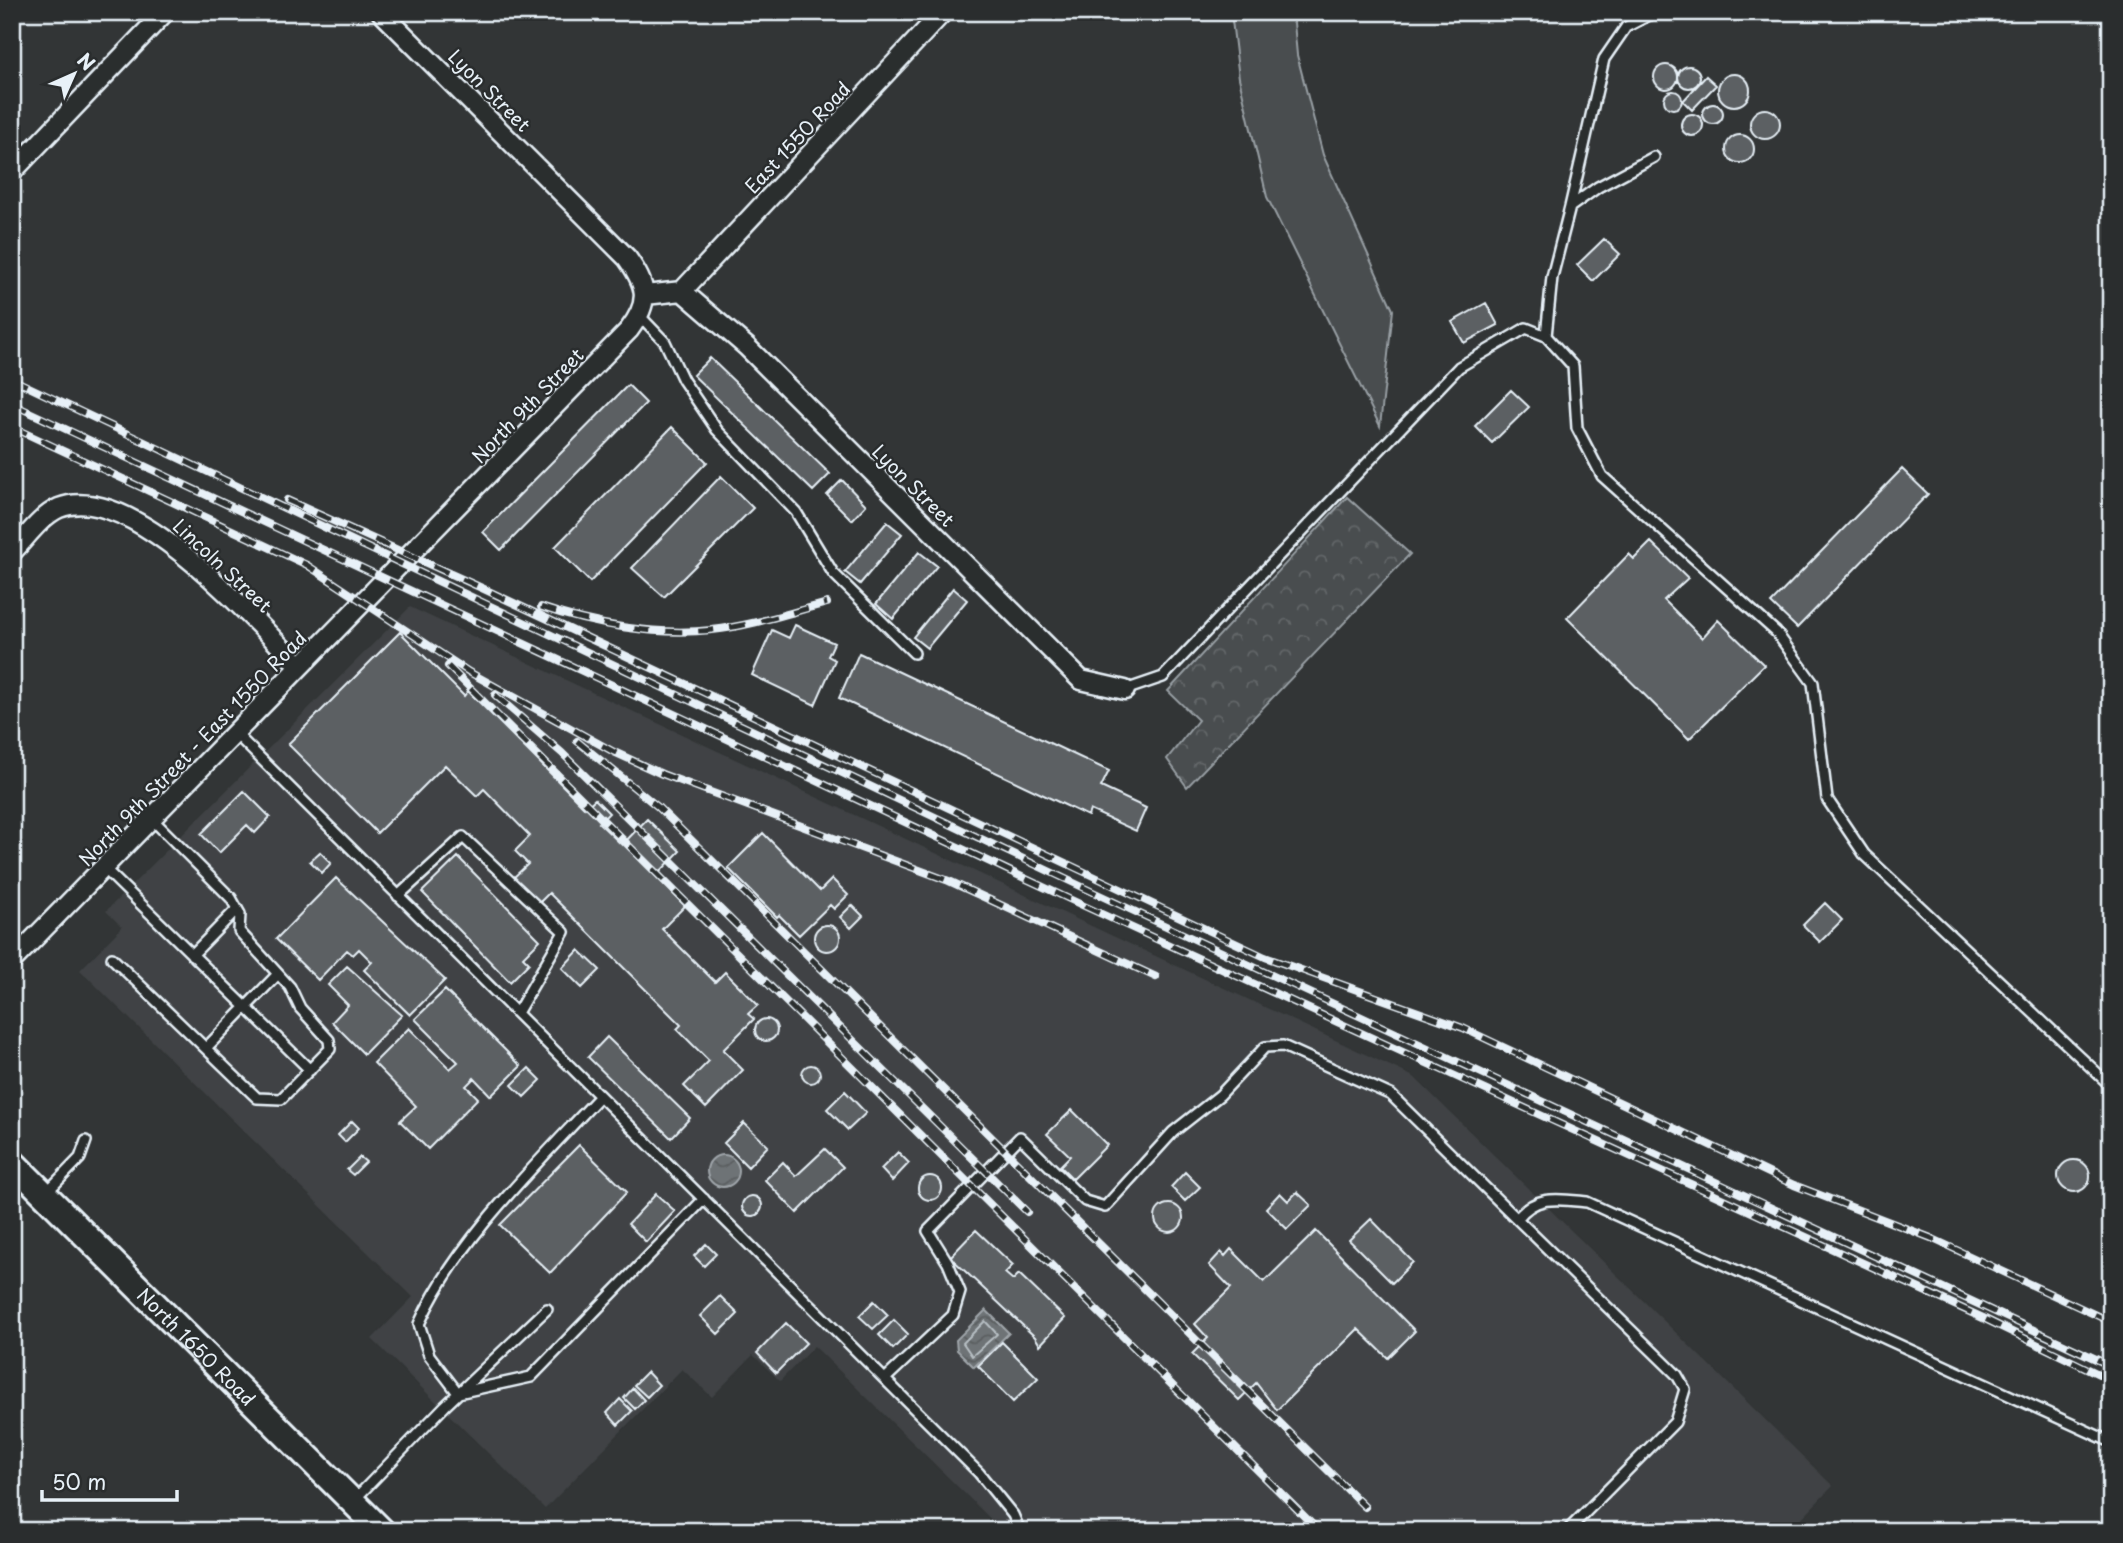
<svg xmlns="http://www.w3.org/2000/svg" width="2123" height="1543" viewBox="0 0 2123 1543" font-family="'Playpen Sans',sans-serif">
  <defs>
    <pattern id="forest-crowns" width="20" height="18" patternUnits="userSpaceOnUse" patternTransform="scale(1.75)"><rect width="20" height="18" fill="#494d4f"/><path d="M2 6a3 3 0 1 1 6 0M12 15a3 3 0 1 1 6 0" fill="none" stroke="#636769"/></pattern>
    <pattern id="water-waves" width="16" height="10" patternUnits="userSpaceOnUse" patternTransform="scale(1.75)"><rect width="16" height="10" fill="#6e7376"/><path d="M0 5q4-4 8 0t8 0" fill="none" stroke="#5a5e60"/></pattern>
  </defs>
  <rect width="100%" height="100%" fill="#323536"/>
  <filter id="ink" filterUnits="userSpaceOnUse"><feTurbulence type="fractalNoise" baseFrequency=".0143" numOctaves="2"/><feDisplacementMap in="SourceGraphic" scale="14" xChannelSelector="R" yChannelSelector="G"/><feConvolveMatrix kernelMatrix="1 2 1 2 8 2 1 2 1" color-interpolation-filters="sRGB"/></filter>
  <g filter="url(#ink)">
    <path fill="#3f4244" d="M410,607L1414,1077L1833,1486L1789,1531H1003L814,1346L780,1381L753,1355L712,1397L682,1369L545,1509L372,1339L413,1297L80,970L122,927L106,911Z"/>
    <path fill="#494d4f" stroke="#989fa4" stroke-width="2" d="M1231,12H1293L1297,55L1323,155L1393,310L1380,426L1267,197L1239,78Z"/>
    <path fill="url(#forest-crowns)" stroke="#989fa4" stroke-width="2" d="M1347,497L1410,554L1187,787L1167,759L1198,720L1168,691Z"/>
    <path fill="url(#water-waves)" stroke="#9fa5aa" stroke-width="2" d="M707 1171a16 16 0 1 1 32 0a16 16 0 1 1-32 0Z
      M986,1310L1009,1333L974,1367L957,1350L956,1340Z"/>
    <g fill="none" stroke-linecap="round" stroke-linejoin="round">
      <path stroke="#b7bfc4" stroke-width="2" d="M985,1321L997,1334L972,1356L963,1343Z"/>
    </g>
    <path fill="#5c6063" stroke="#e8f1f8" stroke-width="2" d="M1654 77a12 12 0 1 1 24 0a12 12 0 1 1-24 0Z
      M1678 77a11 11 0 1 1 22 0a11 11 0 1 1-22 0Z
      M1718 90a16 16 0 1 1 32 0a16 16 0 1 1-32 0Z
      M1706,76L1716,85L1692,110L1683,101Z
      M1664 100a9 9 0 1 1 18 0a9 9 0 1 1-18 0Z
      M1703 114a10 10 0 1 1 20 0a10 10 0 1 1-20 0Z
      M1750 124a15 15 0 1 1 30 0a15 15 0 1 1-30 0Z
      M1681 125a11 11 0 1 1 22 0a11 11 0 1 1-22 0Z
      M1726 149a14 14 0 1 1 28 0a14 14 0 1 1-28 0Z
      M1604,239L1620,254L1593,281L1577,265Z
      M1486,303L1498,325L1464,343L1452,322Z
      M710,358L830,474L813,491L693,375Z
      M628,385L646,403L501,550L483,532Z
      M1511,390L1529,407L1492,443L1475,426Z
      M672,427L707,462L590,582L555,547Z
      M1902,469L1928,494L1797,628L1771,603Z
      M721,476L753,508L664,597L632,568Z
      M842,480L866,505L852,520L827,495Z
      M887,522L902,534L860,584L845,572Z
      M1651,542L1688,578L1664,600L1702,638L1718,620L1764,665L1689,739L1567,618L1629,554L1634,559Z
      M919,552L937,566L893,619L876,604Z
      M953,588L967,600L927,648L913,637Z
      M795,625L834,643L828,656L835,660L815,705L752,675L772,630L789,638Z
      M400,632L464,696L468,691L585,808L595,799L609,813L599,823L622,845L647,819L680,851L656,876L685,906L662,929L715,982L725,972L758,1005L748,1014L754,1019L723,1050L743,1070L706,1108L684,1086L709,1061L677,1029L681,1025L549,893L539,903L513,878L528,864L515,851L530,836L484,789L477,796L445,765L377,833L288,744Z
      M859,653L1109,771L1101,787L1146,808L1136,831L1090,810L1088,816L839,698Z
      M244,791L270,817L255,833L247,825L219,853L201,834Z
      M763,833L820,891L832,879L848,895L834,909L830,905L799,935L779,915L777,917L728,868Z
      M320,852L331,863L322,873L310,861Z
      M458,857L540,940L523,957L529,963L510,982L422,892Z
      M336,878L445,980L410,1015L364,970L372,962L359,949L353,955L347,950L318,980L276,939Z
      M1825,903L1842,920L1820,942L1803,925Z
      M852,905L863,916L851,928L840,917Z
      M814 938a13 13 0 1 1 26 0a13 13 0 1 1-26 0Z
      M579,950L600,970L582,988L562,968Z
      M347,966L402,1015L364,1054L332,1022L348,1005L328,985Z
      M445,990L521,1066L491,1096L474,1078L466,1086L478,1098L428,1149L400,1121L416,1106L374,1063L409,1028L450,1069L458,1062L415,1019Z
      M755 1030a11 11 0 1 1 22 0a11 11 0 1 1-22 0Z
      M607,1037L690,1118L671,1138L588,1057Z
      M802 1074a9 9 0 1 1 18 0a9 9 0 1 1-18 0Z
      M529,1068L541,1080L524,1097L512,1085Z
      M845,1091L866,1113L848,1130L827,1109Z
      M1072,1110L1107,1145L1073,1179L1060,1166L1070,1156L1047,1134Z
      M352,1121L359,1128L345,1142L338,1135Z
      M744,1123L768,1146L748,1167L724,1143Z
      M579,1145L627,1192L550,1273L500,1225Z
      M825,1149L843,1167L797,1213L765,1180L783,1162L796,1176Z
      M898,1152L909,1163L892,1181L881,1169Z
      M360,1157L366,1162L353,1175L347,1170Z
      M2058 1176a16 16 0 1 1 32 0a16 16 0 1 1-32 0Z
      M1185,1172L1200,1187L1185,1201L1171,1187Z
      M918 1188a12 12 0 1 1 24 0a12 12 0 1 1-24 0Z
      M1297,1192L1311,1205L1287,1229L1266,1208L1280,1193L1288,1201Z
      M656,1194L675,1211L646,1242L628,1224Z
      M742 1206a10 10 0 1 1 20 0a10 10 0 1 1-20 0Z
      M1155 1218a14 14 0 1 1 28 0a14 14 0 1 1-28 0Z
      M1371,1219L1413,1262L1392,1283L1349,1240Z
      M976,1230L1013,1265L1005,1273L1013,1280L1019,1274L1065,1318L1040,1345L1035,1337L950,1257Z
      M1316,1231L1415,1331L1388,1358L1358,1329L1277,1410L1256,1383L1239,1400L1192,1354L1208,1338L1195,1324L1231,1288L1209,1265L1221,1252L1225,1256L1231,1249L1264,1282Z
      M706,1244L716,1254L704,1266L694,1256Z
      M720,1296L738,1314L718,1334L700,1316Z
      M874,1301L888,1315L873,1329L859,1316Z
      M894,1320L908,1334L893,1349L879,1335Z
      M786,1323L806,1343L776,1373L757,1353Z
      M1002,1342L1038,1378L1013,1402L978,1366Z
      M647,1372L659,1385L647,1397L634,1385Z
      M633,1388L644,1400L635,1409L624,1398Z
      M620,1399L632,1411L618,1425L607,1413Z"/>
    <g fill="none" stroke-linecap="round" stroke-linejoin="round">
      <defs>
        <path id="lane" d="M1570,207L1604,59L1626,27L1651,14
          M640,316L665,342L683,380L717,430L796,512L833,573L914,653
          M1546,336L1552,277L1570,207L1598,187L1654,157
          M1125,690L1163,677L1459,367L1526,328L1546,336L1573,366L1577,428L1602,476L1776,632L1813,683L1827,799L1864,854L2111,1086
          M235,733L979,1473L1013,1515L1020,1531
          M104,868L310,1070
          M398,896L463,837L564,932L517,1013
          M192,955L237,909
          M112,958L257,1098L281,1099L330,1049L329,1040L300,1008L290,987L239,931L240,914L231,898L152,819
          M206,1048L278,974
          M600,1096C539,1162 456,1241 419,1324L429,1355L458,1393L531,1377L704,1199
          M45,1194L80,1158L86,1141
          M885,1379L953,1315L960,1292L948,1263L928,1231L1020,1137L1085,1201L1105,1207L1173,1132L1220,1095L1265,1047L1283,1046L1391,1095L1517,1219
          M354,1500L445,1406L547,1309
          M1567,1531L1675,1422L1685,1389L1677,1375L1517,1219C1536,1194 1559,1199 1587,1202L2111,1442"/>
        <path id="street" d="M12,172L165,12
          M682,291L747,347L1081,680L1125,690
          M682,291L943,12
          M645,295L682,291
          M12,552C26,538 41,516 59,508C133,480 251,619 300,666
          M12,961L629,330C651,301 647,286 627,258L381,12"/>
        <g id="secondary">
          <path id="s1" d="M12,1162L382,1531"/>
        </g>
      </defs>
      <use href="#lane" stroke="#e8f1f8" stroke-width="14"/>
      <use href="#street" stroke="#e8f1f8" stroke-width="23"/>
      <use href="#secondary" stroke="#e8f1f8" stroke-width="30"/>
      <use href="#lane" stroke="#2a2d2e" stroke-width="9"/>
      <use href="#street" stroke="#2a2d2e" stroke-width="18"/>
      <use href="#secondary" stroke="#2a2d2e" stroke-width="24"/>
      <defs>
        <path id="rail" d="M12,379L1093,892L2111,1366
          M12,404L1082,905L1983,1318L2111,1380
          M12,427L307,565L469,672L614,752L662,774L949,881L1156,977
          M287,500L484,589L1265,957L1463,1028L1794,1185L1931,1238L2111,1322
          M541,607C593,625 656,636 712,630C751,626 789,613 827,603
          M448,666L1319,1531
          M495,695L562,753L1027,1212
          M577,741L658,807L1365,1507"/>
      </defs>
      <use href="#rail" stroke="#e8f1f8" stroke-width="8"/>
      <use href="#rail" stroke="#2a2d2e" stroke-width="5" stroke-dasharray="16" stroke-linecap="butt"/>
    </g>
  </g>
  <g text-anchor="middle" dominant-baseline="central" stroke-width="5" stroke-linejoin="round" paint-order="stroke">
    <g font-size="19" fill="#e8f1f8" stroke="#2a2d2e">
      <text transform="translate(490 90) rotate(45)">Lyon Street</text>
      <text transform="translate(797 137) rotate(-47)">East 1550 Road</text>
      <text transform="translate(527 405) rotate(-46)">North 9th Street</text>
      <text transform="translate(914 485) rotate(45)">Lyon Street</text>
      <text transform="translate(223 565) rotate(43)">Lincoln Street</text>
      <text transform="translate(192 748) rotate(-46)">North 9th Street - East 1550 Road</text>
      <text stroke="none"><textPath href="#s1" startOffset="261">North 1650 Road</textPath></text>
    </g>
  </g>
  <rect width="2123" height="1543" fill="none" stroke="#2a2d2e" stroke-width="42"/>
  <rect x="21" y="21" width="2081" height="1501" fill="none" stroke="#e8f1f8" stroke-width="2.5" filter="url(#ink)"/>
  <g transform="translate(74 74) rotate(45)" stroke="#2a2d2e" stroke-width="5" paint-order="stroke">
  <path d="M0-5L12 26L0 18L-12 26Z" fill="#e8f1f8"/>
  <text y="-10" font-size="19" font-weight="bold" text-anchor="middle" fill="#e8f1f8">N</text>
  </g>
  <path d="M42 1490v10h135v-10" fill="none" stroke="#e8f1f8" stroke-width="3.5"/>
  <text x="52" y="1490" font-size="21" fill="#e8f1f8" stroke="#2a2d2e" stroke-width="5" paint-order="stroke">50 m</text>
</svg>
